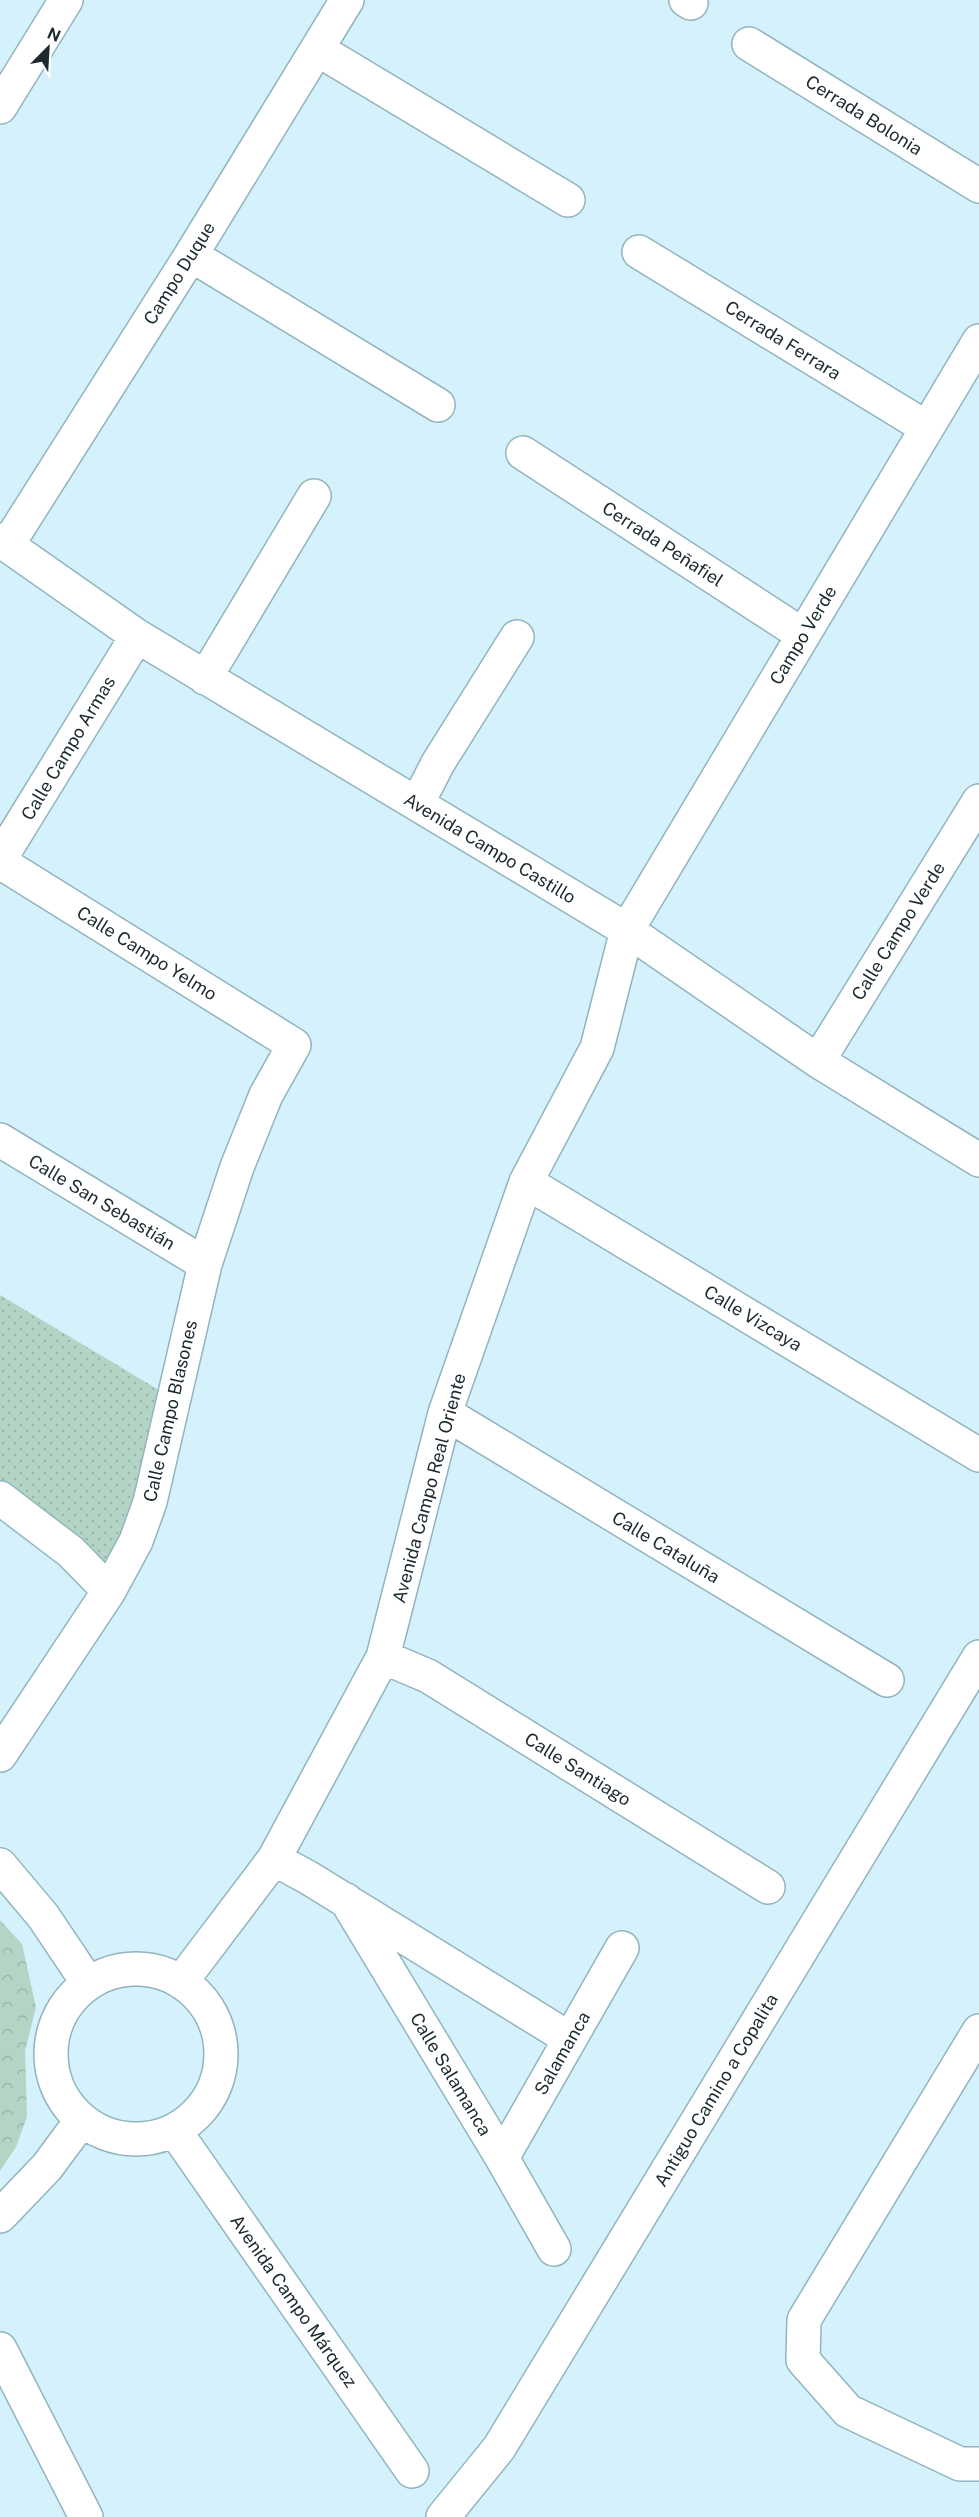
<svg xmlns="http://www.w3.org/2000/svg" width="979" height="2517" viewBox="0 0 979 2517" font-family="'Public Sans',sans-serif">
  <defs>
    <pattern id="grass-dots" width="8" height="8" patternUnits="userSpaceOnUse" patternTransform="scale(1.5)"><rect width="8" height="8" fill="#b4d5c5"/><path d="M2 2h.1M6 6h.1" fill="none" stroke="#9ab7aa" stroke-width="1.8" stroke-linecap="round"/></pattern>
    <pattern id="forest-crowns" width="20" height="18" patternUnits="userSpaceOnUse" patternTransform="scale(1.5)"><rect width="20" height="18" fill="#b4d5c5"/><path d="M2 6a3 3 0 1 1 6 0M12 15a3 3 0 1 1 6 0" fill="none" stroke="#9ab7aa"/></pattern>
  </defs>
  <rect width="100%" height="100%" fill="#d5f2fc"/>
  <path fill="url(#grass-dots)" d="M0,1295L174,1399L109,1591L0,1500Z"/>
  <path fill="url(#forest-crowns)" d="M0,1920L22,1944L36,2007L25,2051L27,2117L16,2147L0,2171Z"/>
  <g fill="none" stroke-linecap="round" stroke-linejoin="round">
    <defs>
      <path id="minor" d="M686,0L691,3
        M749,44L979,186
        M317,49L568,200
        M0,107L66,0
        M639,252L927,428
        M191,255L438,405
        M523,453L803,635
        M0,540L137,636L627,930L818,1061L979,1160
        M8,544L191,255L347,0
        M205,678L314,496
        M417,804L438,763L517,637
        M0,859L137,636
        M0,862L294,1045L266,1095L237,1167L205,1264L150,1502L136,1541L109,1591L0,1755
        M818,1061L979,801
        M0,1140L205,1264
        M526,1182L979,1455
        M445,1413L887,1680
        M0,1498L71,1552L109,1591
        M383,1657L428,1676L768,1887
        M274,1859L309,1878L570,2039
        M0,1865L43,1916L88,1983
        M346,1900L502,2158L554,2249
        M51 2054a85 85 0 1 1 170 0a85 85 0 1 1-170 0Z
        M181,1982L274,1859L383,1657L445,1413L526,1182L597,1048L627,930L979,341
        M979,2031L804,2320L803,2360L848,2411L960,2464H979
        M175,2131L412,2471
        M502,2158L622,1948
        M0,2216L47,2167L81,2121
        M0,2349L86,2517
        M443,2517L499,2448L979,1657"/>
    </defs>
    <use href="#minor" stroke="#91b4bf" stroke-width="36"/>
    <use href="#minor" stroke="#fff" stroke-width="33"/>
  </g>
  <g text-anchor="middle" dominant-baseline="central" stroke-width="4.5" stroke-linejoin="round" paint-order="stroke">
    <g font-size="18" fill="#1c2a2f" stroke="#fff">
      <text transform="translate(864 115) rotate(32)">Cerrada Bolonia</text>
      <text transform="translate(179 273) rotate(-58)">Campo Duque</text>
      <text transform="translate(783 340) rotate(32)">Cerrada Ferrara</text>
      <text transform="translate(663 544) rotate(33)">Cerrada Peñafiel</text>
      <text transform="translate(803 635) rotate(-59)">Campo Verde</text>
      <text transform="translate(68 748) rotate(-59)">Calle Campo Armas</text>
      <text transform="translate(490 848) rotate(31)">Avenida Campo Castillo</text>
      <text transform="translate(898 931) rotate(-58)">Calle Campo Verde</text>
      <text transform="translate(147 953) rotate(32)">Calle Campo Yelmo</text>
      <text transform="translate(102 1202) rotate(31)">Calle San Sebastián</text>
      <text transform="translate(753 1318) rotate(31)">Calle Vizcaya</text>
      <text transform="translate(170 1411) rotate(-77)">Calle Campo Blasones</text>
      <text transform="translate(429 1488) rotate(-75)">Avenida Campo Real Oriente</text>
      <text transform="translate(666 1547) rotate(31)">Calle Cataluña</text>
      <text transform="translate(578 1769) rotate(32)">Calle Santiago</text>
      <text transform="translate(562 2053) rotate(-60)">Salamanca</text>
      <text transform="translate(451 2074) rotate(59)">Calle Salamanca</text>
      <text transform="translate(716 2090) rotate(-59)">Antiguo Camino a Copalita</text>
      <text transform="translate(294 2301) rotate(55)">Avenida Campo Márquez</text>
    </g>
  </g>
  <g transform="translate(48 48) rotate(24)" stroke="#ffffff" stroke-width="4.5" paint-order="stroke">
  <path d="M0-4.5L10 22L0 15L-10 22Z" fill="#1c2a2f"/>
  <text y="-9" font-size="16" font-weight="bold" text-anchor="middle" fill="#1c2a2f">N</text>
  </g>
</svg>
